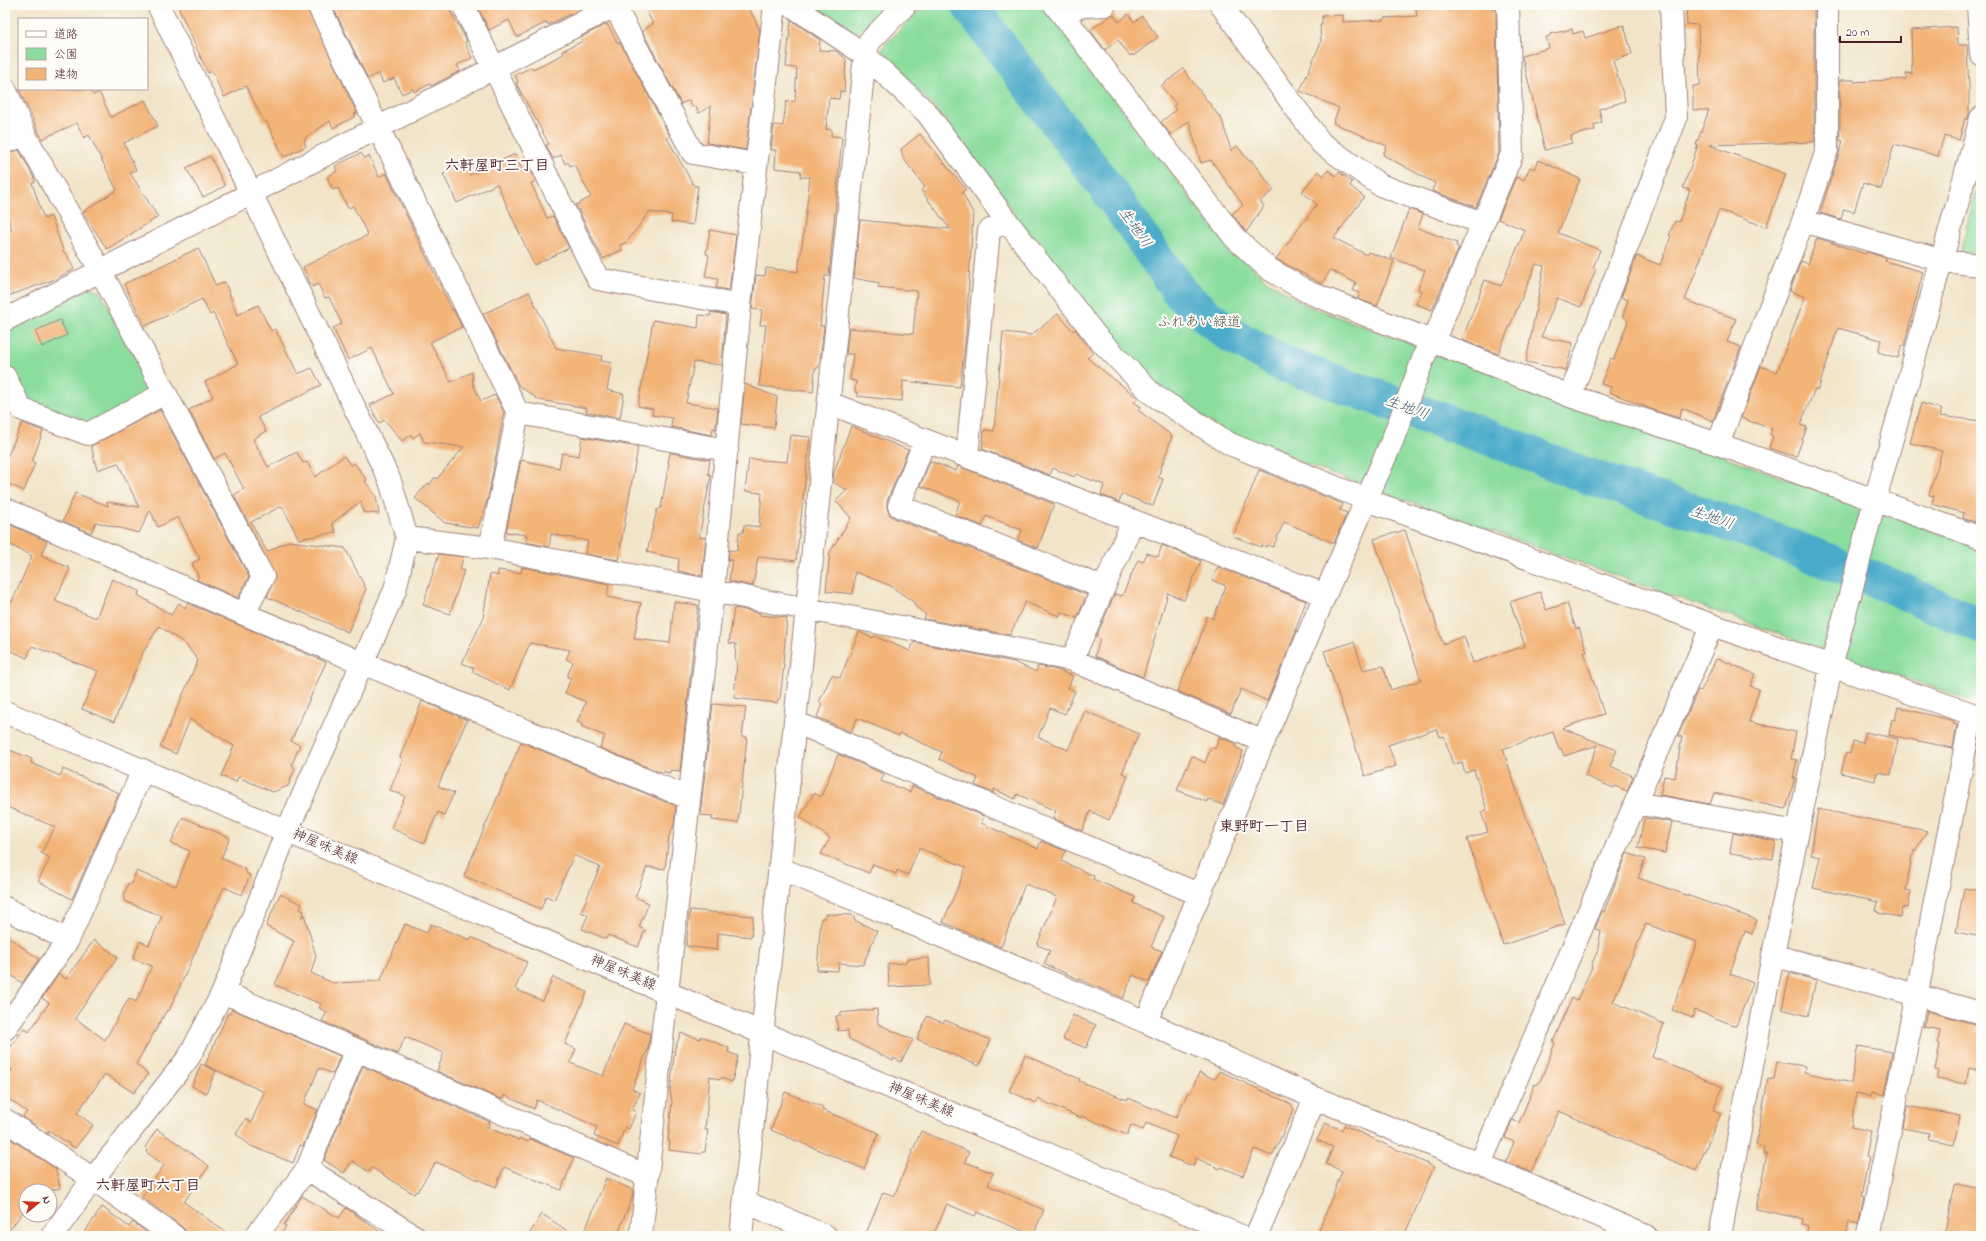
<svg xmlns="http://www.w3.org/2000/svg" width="1986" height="1241" viewBox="0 0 1986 1241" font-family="'Indie Flower','Klee One',sans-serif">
  <rect width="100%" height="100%" fill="#fdfcf7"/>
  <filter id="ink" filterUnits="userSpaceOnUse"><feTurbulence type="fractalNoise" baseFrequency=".025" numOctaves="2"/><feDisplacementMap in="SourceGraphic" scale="8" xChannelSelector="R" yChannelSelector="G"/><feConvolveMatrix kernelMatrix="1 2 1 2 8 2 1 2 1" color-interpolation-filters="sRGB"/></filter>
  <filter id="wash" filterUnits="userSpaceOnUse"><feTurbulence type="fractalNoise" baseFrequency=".012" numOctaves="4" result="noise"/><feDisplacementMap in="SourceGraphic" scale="16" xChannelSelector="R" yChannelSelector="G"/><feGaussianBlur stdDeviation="0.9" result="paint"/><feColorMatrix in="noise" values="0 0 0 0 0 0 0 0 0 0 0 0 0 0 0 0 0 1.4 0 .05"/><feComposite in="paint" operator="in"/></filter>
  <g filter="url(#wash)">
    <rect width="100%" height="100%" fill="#f2e4c8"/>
    <path fill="#8bdd9e" stroke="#6a7e64" d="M813,5H886L860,32L852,33Z
      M925,5H1043L1219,236L1266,280L1308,306L1855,504L1981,547V704L1855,661L1248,444L1219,428L1150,379L1109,339L934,107L884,56L882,48Z
      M1981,172V258L1966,257L1961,249Z
      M90,288L100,291L151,386L149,394L87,428L26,405L5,363V332Z"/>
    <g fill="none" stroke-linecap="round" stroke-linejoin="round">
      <path stroke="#4aaac9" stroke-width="36" d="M969,5L1111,194L1182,295L1226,332L1281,363L1482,435L1593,478L1751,531L1891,586L1981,626"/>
    </g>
    <g id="blocks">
      <path fill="#f3b478" d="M177,5H306L357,113L354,114L356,116L333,128L330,121L305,138L306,140L304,141L306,146L284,157L266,121L264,122L246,86L224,97L212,71L208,73Z
        M332,5H447L467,41L465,42L472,58L457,65L460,71L431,86L430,84L414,92L413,89L402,94L394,78L383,83L378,73L368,79Z
        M479,5H589L548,25L547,22L517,37L509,20L489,30L477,6Z
        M656,5H747L760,30L746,150L707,143L711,106L699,113L695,105L692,107L689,100L681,104L642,31L653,24L646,10Z
        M1437,5H1492V9H1496L1499,153L1476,207L1432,191L1435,183L1383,155L1387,146L1333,123L1339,108L1300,91L1321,42L1320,25H1322V16L1343,15V22L1384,20V18L1417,16L1416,8L1437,7Z
        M1686,5H1814V142L1709,145L1786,174L1766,227L1719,210L1685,300L1736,319L1727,342L1741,347L1713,421L1682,408L1679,418L1656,411L1609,392L1611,387L1601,384L1611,358L1614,359L1628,321L1623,316L1628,300L1621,297L1637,256L1660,265L1671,236L1669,235L1675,221L1679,222L1690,190L1683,188L1698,145H1696L1709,110H1693V86L1700,85L1698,25L1687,24Z
        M1113,14L1119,22L1128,14L1134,22L1142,16L1158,37L1133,56L1132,54L1130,56L1118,40L1105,50L1090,30Z
        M791,20L820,40L819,50L836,51L846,59L844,92L840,91L839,99L829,98L826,129L832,130L831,136L842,137L829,276H825L820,326H824L820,361L818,368H815L813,392L759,386L766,325H760L762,310L752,309L756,275L765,276L766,268L798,272L803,238L810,177H800L801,171L775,168L776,150H771L774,125L783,126L786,102L795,101L797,68L786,67Z
        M607,24L618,44L620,42L670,136L667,138L694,186H698L693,225L671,222L672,215L649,212L627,242L620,245L622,250L603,259L576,205L591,197L574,164L570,166L568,162L565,164L561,155L553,159L546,145L549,144L516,83L518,82L515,75L532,67L533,69L564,54L562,51L583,41L581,37Z
        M1624,25L1632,54L1613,61L1625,101L1599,109L1602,122L1594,125L1595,130L1571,136L1572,143L1545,150L1522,56L1549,48L1546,37L1550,36V34L1572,29L1573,34L1583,31L1585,38Z
        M1957,27L1958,45H1967L1969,88V114L1968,119L1965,118L1959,140L1944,136L1938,156L1894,144L1881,189L1863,183L1854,212L1844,209L1841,219L1820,213L1843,141H1840V80H1854V82L1906,79V73L1912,74L1911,30Z
        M1183,69L1222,120L1231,151L1237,146L1249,161L1251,160L1274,190L1260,201L1264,206L1246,232L1232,214L1243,205L1211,160L1201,163L1189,121L1171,135L1161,122L1176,110L1173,106L1176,104L1161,86Z
        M19,89H90L93,95L99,92L111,117L145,100L158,126L124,143L136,170L130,173L158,217L107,249L83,212L117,190L89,135L84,138L77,123L42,139Z
        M920,134L966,189L962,192L973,213L966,335L960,387L903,381L902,401L857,396V392H855L856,381L850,380L853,354H846L849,328L913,334L917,291L878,287L879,283L854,278L860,220L950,229L921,190L925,187L903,158L901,149Z
        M19,150L33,176L35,182L32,183L44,219L51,216L64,253H66L74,269L53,280L5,297V232L12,230L5,209V154Z
        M361,153L364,158L369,156L379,177L386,173L452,310L453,309L462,327L430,342L451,382L472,372L473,384L481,401L495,395L504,412L488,498L478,528L445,523L415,498L428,483L429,485L435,477L437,479L464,447L424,442L420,433L413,438L411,435L402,441L385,420L379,423L370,405L394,394L372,348L348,360L333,328L342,324L329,297L325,298L318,284L312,287L303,267L368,235L353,206L348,208L338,188L333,190L327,177L337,171L335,166Z
        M515,154L522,169L529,166L536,181L531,183L547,218L553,216L569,248L534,265L497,184L457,203L443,174L465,164L470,175Z
        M210,156L225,186L203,197L186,168Z
        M1538,160L1580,179L1558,233L1600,250L1593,268L1596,269L1581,307L1557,298L1541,337L1573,343L1566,370L1526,362L1544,266L1536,264L1498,354L1462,340L1485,280L1501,286L1525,230L1498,219L1516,177L1524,180L1530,167L1534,169Z
        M1328,170L1336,176L1339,172L1352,182L1350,186L1364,197L1334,238L1367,255L1368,252L1394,261L1377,306L1358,299L1360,293L1353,291L1356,283L1330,270L1322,284L1276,259L1317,204L1302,192L1318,171L1324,176Z
        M1409,209L1423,214L1418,228L1457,243L1456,246L1459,248L1432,310L1416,304L1422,291L1418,289L1425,270L1391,258Z
        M710,230L736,235L729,290L716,288L718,279L705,277L709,255L706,254Z
        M1817,238L1866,254L1867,252L1886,258L1885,261L1923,272L1904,346L1902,345L1898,358L1878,352L1881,340L1838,328L1818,390L1815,389L1800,425L1807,427L1796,457L1769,448L1773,436L1770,435L1772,429L1741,418L1761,366L1777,372L1805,297L1790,291L1801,261L1808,264Z
        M198,248L216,286L225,282L237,315L258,305L271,331L275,329L298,374L312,368L321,385L258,417L266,431L253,439L268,467L297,452L303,463L307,462L315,477L344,456L351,466L354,463L367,480L365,481L376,496L379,514L363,512L361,501L332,523L336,532L299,539L282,506L251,522L267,552L288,541L345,548L366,589L348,632L267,597L275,577L234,495L244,489L225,453L214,459L189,410L213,397L205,382L238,364L213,313L210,315L202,299L145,326L124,284Z
        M529,292L556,348L602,356L601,361L612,363L607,390L624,394L620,418L586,412L587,408L539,400L519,386L483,314Z
        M711,312L726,315L722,365L694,362L686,403L718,408L716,429L713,428L712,435L671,427L672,418L652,415L653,409L638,406L653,320L698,328L699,315L710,316Z
        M1058,314L1073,331L1075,329L1093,353L1087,358L1138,398L1134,402L1141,407L1138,410L1172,436L1158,477L1163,479L1153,506L1122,494L1119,502L1101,495L1104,485L1076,474L1074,477L1053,468L1050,475L982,449L984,430L994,431L1003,332L1031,335Z
        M60,320L67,335L42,347L35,331Z
        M745,384L777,397L774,428L741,424Z
        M1921,403L1942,409L1940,416L1981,421V462L1977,501H1981V524L1963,518L1964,513L1932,504L1934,496L1929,495L1942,451L1910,443Z
        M160,410L249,577L238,598L197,580L198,576L192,563L200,559L178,517L158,527L150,510L139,533L96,522L91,533L63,521L75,493L108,506L107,502L139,507L118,463L97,470L91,446Z
        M22,423L43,431L32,462L35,463L24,491L5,482V462Z
        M851,426L908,450L887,501V508L889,514L894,518L1087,595L1077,618L1061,612L1059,616L1025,602L1010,635L924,619L926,615L914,605L915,603L889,585L855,572L853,594L826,591L830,552L851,518L836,501L847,490L833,482L834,472Z
        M790,435L810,437L796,561L758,557L753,586L729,581L732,559L728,561L729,550L737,551L739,532L743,533L744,525L759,527L762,493L745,491L749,459L787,462Z
        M582,437L638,447L618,560L585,554L588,541L551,534L549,547L526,542L527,535L506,532L521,460L559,468L562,453L579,456Z
        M670,453L710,460L708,474L711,475L699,537L706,538L702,575L700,576L678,571L679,559L647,552L657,510L661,508L669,463H668Z
        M930,461L956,471L958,466L1054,504L1038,548L1018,540L1022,530L986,516L982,526L955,515L960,501L920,486Z
        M1259,470L1343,504L1340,510L1347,513L1334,543L1284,522L1273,547L1267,545L1266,547L1262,545L1261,547L1233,536Z
        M8,524L47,541L41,555L70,568L55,601L96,618L112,579L139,591L138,595L171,615L179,603L185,608L187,603L326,662L291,741L300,745L292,764L295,769L288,786L273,792L238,777L236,782L221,776L234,746L190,719L176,754L160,747L198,660L184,643L159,626L142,654L114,722L82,709L98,671L32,646L27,658L5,648V599L12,602L32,556L5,542V531Z
        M1405,530L1443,644L1464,636L1473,663L1525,646L1510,602L1540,592L1546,610L1567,603L1576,629L1579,628L1587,652H1584L1604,714L1562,728L1617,750L1610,766L1633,776L1627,791L1615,786L1614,788L1585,776L1598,745L1564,756L1561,748L1559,749L1553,732L1503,749L1526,819H1527L1533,830L1565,924L1503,945L1467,839L1488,832L1481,812L1487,810L1474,770L1465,773L1462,762L1453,765L1444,736L1440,737L1437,729L1388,745L1396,766L1365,776L1324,651L1354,642L1363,670L1383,666L1391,690L1421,680L1374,539Z
        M1162,545L1201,561L1184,600L1168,593L1143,677L1095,656L1100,639L1096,637L1115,594L1122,596L1138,560L1143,562L1147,553L1158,557Z
        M439,554L463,557L460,570H464L450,614L423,605Z
        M522,567L609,584L607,597L641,603L634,639L670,643L674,602L698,605L680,771L670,770V773L657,771L600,748L605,736L581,726L582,724L577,722L586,702L565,693L571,678L567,677L573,662L566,659L570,650L530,643L510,690L472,672L474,668L462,663L483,619L490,574L498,576V570L521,573Z
        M1218,567L1306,601L1295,631L1297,630L1267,701L1241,689L1231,714L1177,691L1199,641L1207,616L1213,619L1226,586L1212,580Z
        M734,608L760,613V615L787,618L783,664H784L780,699H778L777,703L734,698L737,661H735L736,644L729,643Z
        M859,632L873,638L874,636L910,651L914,642L1014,662L1036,672L1038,666L1058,670L1073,676L1068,688L1075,691L1065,714L1050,708L1038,737L1068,750L1085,711L1139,734L1122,773L1128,776L1109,820L1090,811L1082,831L1053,818L1056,811L1017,794L1015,799L994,789L993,793L975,785L978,778L939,759L942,752L900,733L899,736L857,718L851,732L817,717L822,704L819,702L832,675L840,678Z
        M1716,659L1719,660V659L1755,674L1750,686L1759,689L1749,722L1796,732L1791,759L1797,760L1793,778H1795L1786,809L1714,793L1710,804L1660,795L1664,776L1675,778L1682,737L1678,736L1698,690L1701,691Z
        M422,701L467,720L438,786L454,793L444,815L438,812L424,843L391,828L405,796L390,790L403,759L400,757Z
        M713,704L746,707L742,737H747L738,823L712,820L713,816L700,815Z
        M1898,707L1954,721L1953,724L1957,725L1953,748L1889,735L1892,719L1895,720Z
        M1865,732L1898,739L1891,775L1877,772L1875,781L1841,773L1846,753L1850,754L1853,741L1863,743Z
        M1981,733V753H1977Z
        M1220,737L1236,744L1235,747L1243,751L1223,805L1208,799L1207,802L1177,790L1192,756L1205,763L1211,747L1215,749Z
        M521,742L676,806L674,825L669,836L665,869L647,867L635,897L649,903L639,927L645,930L638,947L608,935L606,939L582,929L588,915L581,912L600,867L574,855L554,900L546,896L541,909L464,876Z
        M5,748L32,759L31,763L60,776L63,769L119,793L72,899L38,881L50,858L41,853L55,827L5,806Z
        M838,754L884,774L881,781L910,792L912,786L917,788L984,816L981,823L1038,849L1041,841L1066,851L1061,861L1094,876L1093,879L1135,897L1133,903L1164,917L1151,947L1162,951L1149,982L1133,975L1123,998L1044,964L1050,950L1037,945L1057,897L1025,884L1001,947L943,922L966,867L919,848L908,875L897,870L896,874L873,864L869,873L821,854L830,838L800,817L814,793L821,797Z
        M1818,809L1927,831L1912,856L1906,890L1911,891L1908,908L1902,907L1900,917L1878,913L1879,911H1876L1878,902L1813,888L1820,857L1811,855Z
        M183,817L230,838L221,858L245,869L247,874L250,875L242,895L224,887L169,1011L167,1010L136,1064L148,1074L134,1093L105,1074L77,1113L93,1125L75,1148L48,1130L49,1135L23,1117L27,1112L5,1096V1080L12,1070L5,1065L9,1058L5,1055L24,1028L29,1032L49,1003L42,998L59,974L66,979L94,940L118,957L75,1018L105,1040L129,998L136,1002L152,966L133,959L140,941L149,945L162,916L124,901V895L128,883L132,884L136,871L176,886L190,851L171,843Z
        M1644,818L1672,822L1665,853L1638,848Z
        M1733,833L1776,841L1773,859L1730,853Z
        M1627,853L1645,859L1638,878L1757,920L1752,934L1745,931L1730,974L1753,983L1736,1026L1695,1010L1692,1018L1672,1010L1697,942L1646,924L1613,1002L1664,1024L1652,1057L1723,1087L1713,1110L1721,1113L1696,1171L1559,1111L1531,1172L1506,1162L1514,1142L1505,1138L1512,1120L1519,1123L1535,1084L1537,1085L1541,1079L1555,1043L1553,1042L1572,998L1577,1000L1592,967L1591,966L1597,952L1601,932L1595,929L1602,911L1604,912Z
        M1964,888L1981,891V937L1956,932Z
        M280,894L302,904L300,909L304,911L301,918L304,914L316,956L311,973L333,983L380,981L405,924L427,933L431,924L470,940L471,937L527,962L515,989L543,1001L553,977L587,992L565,1044L576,1049L570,1063L603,1076L624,1024L650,1034L648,1048L632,1089L640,1093L632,1110L636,1112L629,1129L625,1127L618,1146L594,1136L597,1127L537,1100L534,1109L504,1095L503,1098L500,1099L437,1071L444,1053L405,1037L398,1054L322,1021L327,1012L319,1008L321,1004L275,985L294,941L266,926Z
        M690,910L753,916L751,937L718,933L717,950L686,946Z
        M825,914L852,915L854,917V920L877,931L863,965L839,963L838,971L817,970L821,918H825Z
        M5,935L39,959L22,983L5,971Z
        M929,958L930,985L889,987L888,964L905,963L907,959Z
        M1790,973L1816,980L1808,1016L1782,1009Z
        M232,1009L340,1056L333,1074L319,1068L304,1104L318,1110L303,1146L300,1145L293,1163L251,1146L236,1134L246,1119L251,1123L264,1092L205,1065L228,1013L230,1014Z
        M877,1009L878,1024L913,1040L901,1062L894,1058L893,1061L849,1039L848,1030L838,1031L836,1016L841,1015L840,1013Z
        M1927,1011L1978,1025L1977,1030L1981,1031V1071L1969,1068L1966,1084L1937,1079L1939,1071L1935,1070L1940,1044L1938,1043L1940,1030L1924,1027Z
        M1073,1015L1096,1025L1086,1048L1063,1039Z
        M927,1016L943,1023L945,1020L990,1040L979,1066L917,1039Z
        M681,1033L700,1039L701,1036L729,1048L728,1052L738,1056L732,1082L721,1078L719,1080L710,1076L705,1130H708L705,1152H702L701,1154L669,1150L670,1141H668L672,1101L670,1092L675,1048Z
        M1858,1046L1892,1052L1884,1095L1872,1092L1871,1096L1856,1093L1851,1127L1871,1131L1866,1157L1869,1158L1861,1196L1864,1197L1859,1224L1849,1222L1846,1236H1806L1808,1226L1802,1224L1803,1219L1756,1209L1767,1154H1763L1764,1147L1756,1145L1768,1079L1774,1080L1777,1062L1805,1066L1804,1072L1851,1083Z
        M1025,1055L1080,1079L1079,1081L1127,1100L1128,1098L1176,1118L1188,1092L1190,1093L1199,1073L1215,1079L1219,1071L1291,1104L1294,1110L1272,1156L1254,1149L1243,1176L1221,1167L1220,1169L1196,1158L1193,1166L1169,1157L1177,1136L1146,1123L1143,1130L1131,1125L1127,1135L1082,1116L1081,1118L1038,1099L1036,1103L1009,1091Z
        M201,1064L216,1071L206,1093L192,1086Z
        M363,1066L490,1122L488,1128L519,1140V1138L528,1142L530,1139L574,1158L561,1190L504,1167L496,1187L436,1162L417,1192L416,1191L414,1194L372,1168L369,1172L352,1161L344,1173L324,1160Z
        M785,1092L823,1107L822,1110L879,1133L864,1169L771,1130Z
        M1907,1106L1960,1116L1954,1144L1928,1139L1929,1133L1903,1128Z
        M1325,1123L1342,1130L1344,1125L1434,1167L1404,1236H1317L1342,1171L1326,1164L1333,1147L1317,1140Z
        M157,1129L209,1166L184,1202L231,1236H186L185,1230L181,1226L142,1197L164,1165L146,1152L147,1149L145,1147Z
        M921,1131L969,1152L965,1162L993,1173L988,1185L1044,1210L1033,1235L977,1212L975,1216L947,1204L933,1236H865L883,1192L894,1196Z
        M8,1137L56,1169L60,1188L46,1191H26V1208L5,1236V1141Z
        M606,1178L633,1190L632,1198L617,1236H583Z
        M1957,1184L1981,1189V1218L1977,1236H1944L1954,1185Z
        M302,1196L339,1218L346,1208L386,1236H280L286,1226L284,1225Z
        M102,1207L129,1227L133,1222L152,1236H82Z
        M542,1214L575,1236H528Z"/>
    </g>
  </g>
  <g filter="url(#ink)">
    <use href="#blocks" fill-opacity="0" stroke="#9e827a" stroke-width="1"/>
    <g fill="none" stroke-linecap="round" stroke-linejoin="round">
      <defs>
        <path id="minor" d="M318,5L518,413L727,450
          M463,5L598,279L740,305
          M614,5L693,153L755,164
          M791,5L865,55L927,113L1006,220L1097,337L1152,394L1230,444L1367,500L1712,625L1981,717
          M1055,5L1235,238L1269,269L1308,292L1570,396L1718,444L1981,538
          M1221,5L1321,143L1380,185L1482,223
          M1978,5L1981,54
          M1061,11L1085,6L1105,5
          M5,89L25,135L101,272L263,577L244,614
          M5,142L25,135
          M1803,221L1943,261L1981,265
          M5,320L616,5
          M1433,342L1512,154L1508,5
          M5,377L21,409L88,434L165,393
          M1570,396L1676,118L1671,5
          M829,403L1325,595
          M925,440L899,506L1104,588
          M1718,444L1803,221L1827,150V5
          M967,456L989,231L1006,220
          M5,509L244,614L689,798
          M407,538L490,548L1072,660L1264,742
          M490,548L518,413
          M1072,660L1133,521
          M795,722L1198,894
          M1636,803L1797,832
          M779,868L1146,1022L1315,1098L1480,1164L1646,1236
          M5,908L68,940
          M1773,955L1981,1013
          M223,992L647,1176
          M1146,1022L1325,595L1392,441L1430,341
          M5,1029L68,940L143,770
          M5,1120L93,1179L174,1236
          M1480,1164L1712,625
          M307,1169L414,1236
          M745,1202L826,1236
          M52,1236L93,1179L189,1057L223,992L287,831L395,590L407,538L390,481L251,193L158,5
          M256,1236L307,1169L356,1050
          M641,1236L667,992L713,592L740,305L775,5
          M741,1236L865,55L869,42L905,5
          M1256,1236L1315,1098
          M1720,1236L1773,955L1831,667L1875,500L1981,118
          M1869,1236L1972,714"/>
        <path id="major" d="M5,712L1241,1236"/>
      </defs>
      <use href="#minor" stroke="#9e827a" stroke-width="24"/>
      <use href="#major" stroke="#9e827a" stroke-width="24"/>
      <use href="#minor" stroke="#fff" stroke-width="22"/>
      <use href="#major" stroke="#fff" stroke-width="22"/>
    </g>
  </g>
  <g text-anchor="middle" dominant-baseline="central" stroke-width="4" stroke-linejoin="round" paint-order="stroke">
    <g font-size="14" fill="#5e584e" stroke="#fdfcf7">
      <text x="1199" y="322">ふれあい緑道</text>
    </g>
    <g font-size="14" fill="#4a1f2b" stroke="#fdfcf7">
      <text transform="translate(325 847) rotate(23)">神屋味美線</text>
      <text transform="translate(623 973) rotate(23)">神屋味美線</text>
      <text transform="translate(921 1100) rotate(23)">神屋味美線</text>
    </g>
    <g font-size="15" font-weight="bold" fill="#4a1f2b" stroke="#fdfcf7">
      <text x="497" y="166">六軒屋町三丁目</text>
      <text x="1264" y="827">東野町一丁目</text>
      <text x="148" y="1186">六軒屋町六丁目</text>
    </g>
    <g font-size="15" font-style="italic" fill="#4a5e72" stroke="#fdfcf7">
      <text transform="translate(1135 228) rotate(55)">生地川</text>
      <text transform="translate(1407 408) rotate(20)">生地川</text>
      <text transform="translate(1712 518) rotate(19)">生地川</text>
    </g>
  </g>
  <rect width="1986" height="1241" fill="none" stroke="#fdfcf7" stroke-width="20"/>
  <rect x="18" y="18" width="130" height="72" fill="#fdfcf7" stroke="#b5a4a5"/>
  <rect x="26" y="31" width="20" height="6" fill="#ffffff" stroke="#b5a4a5"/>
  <text x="54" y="38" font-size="12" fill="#4a1f2b">道路</text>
  <rect x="26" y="48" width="20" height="12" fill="#8bdd9e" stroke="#b5a4a5"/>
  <text x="54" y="58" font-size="12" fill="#4a1f2b">公園</text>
  <rect x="26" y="68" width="20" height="12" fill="#f3b478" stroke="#b5a4a5"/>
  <text x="54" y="78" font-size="12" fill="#4a1f2b">建物</text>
  <g transform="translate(38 1203) rotate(72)"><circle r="19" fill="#fdfcf7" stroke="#b5a4a5"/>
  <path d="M0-3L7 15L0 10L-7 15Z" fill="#c8321e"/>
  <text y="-6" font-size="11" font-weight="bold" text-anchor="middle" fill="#4a1f2b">N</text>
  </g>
  <path d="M1840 36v6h61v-6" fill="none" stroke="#4a1f2b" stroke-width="2"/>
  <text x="1846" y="36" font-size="12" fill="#4a1f2b" stroke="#fdfcf7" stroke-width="3" paint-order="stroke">20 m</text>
</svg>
